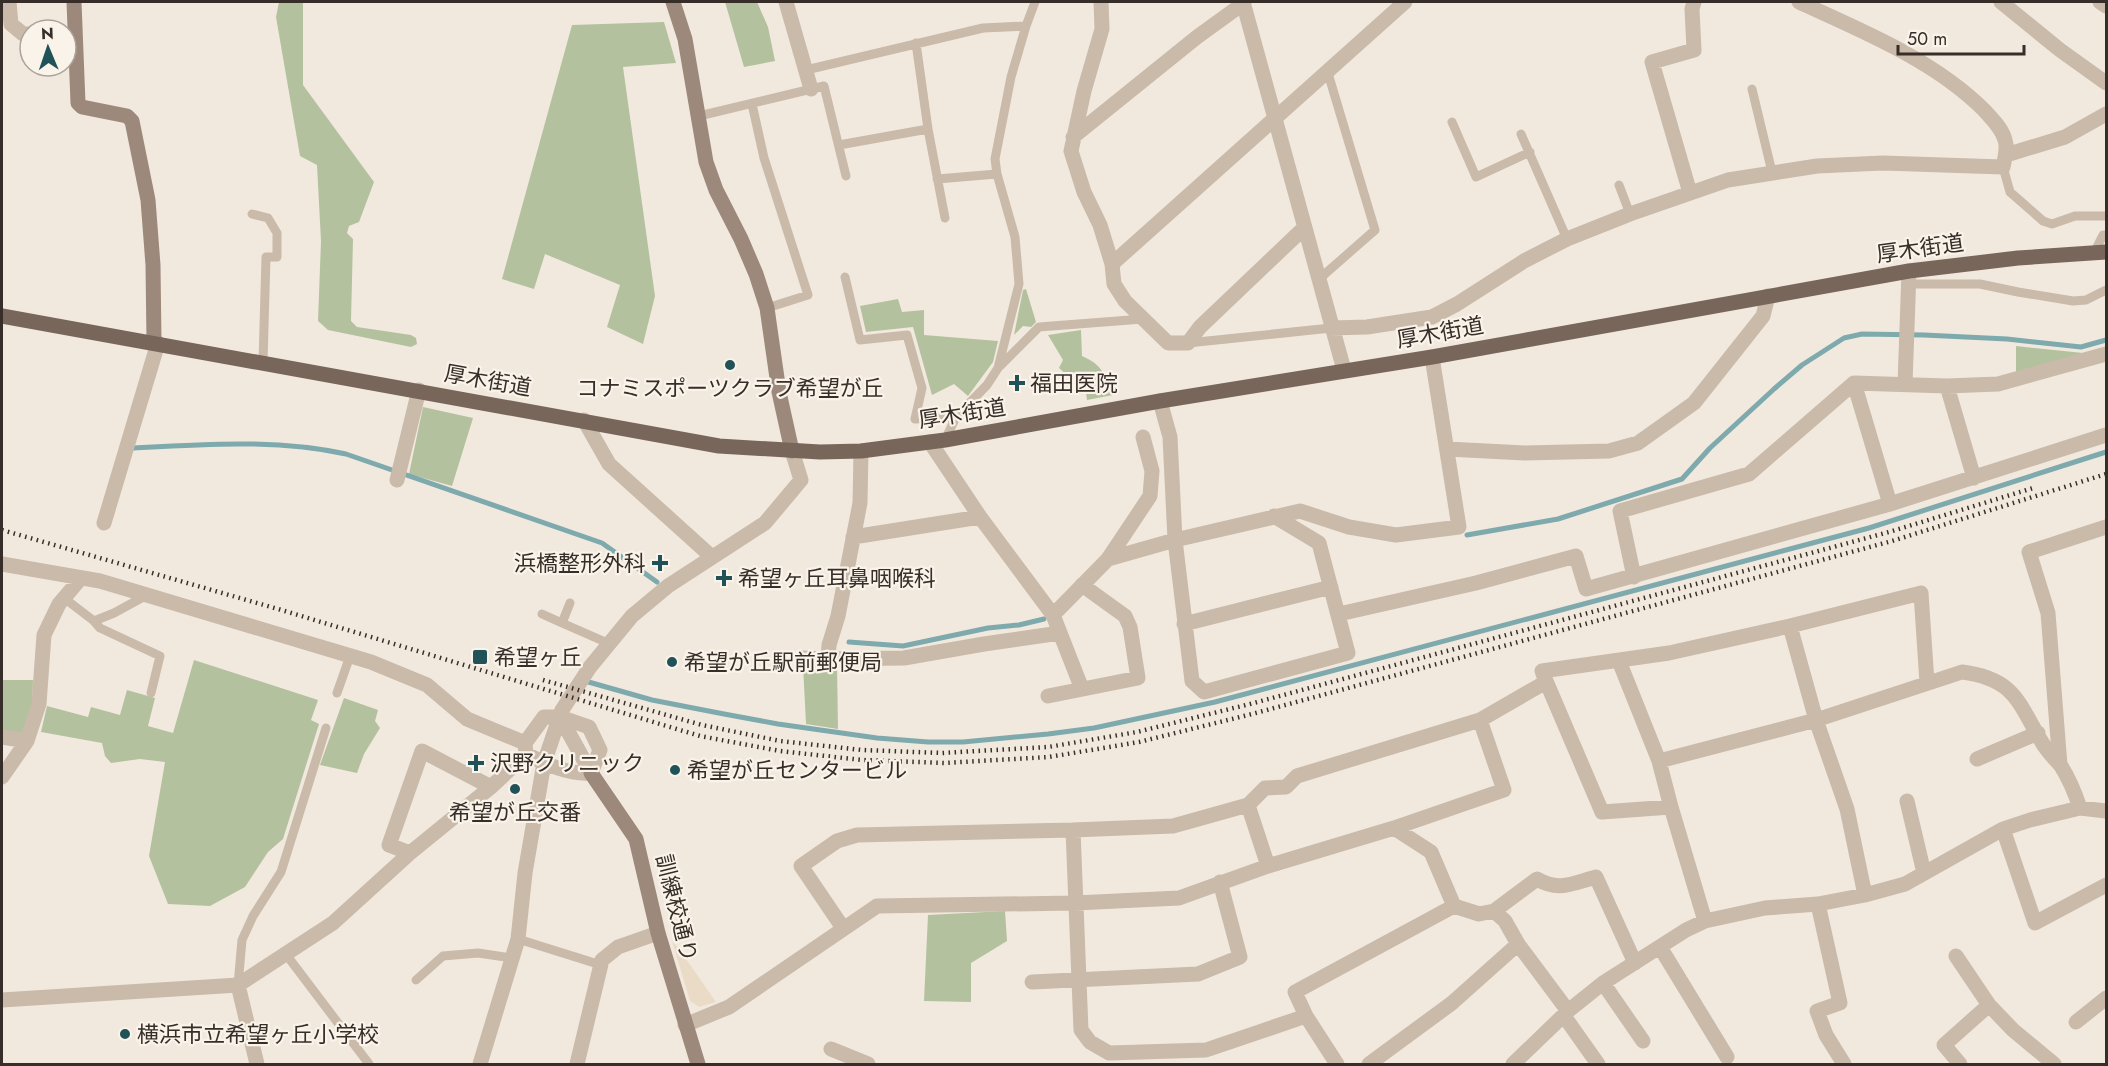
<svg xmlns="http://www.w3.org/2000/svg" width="2108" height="1066" viewBox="0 0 2108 1066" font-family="Jost,'Noto Sans JP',sans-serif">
  <rect width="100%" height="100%" fill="#f2e9de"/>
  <path fill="#b4c19e" d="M279,2H303V85L374,182L359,222L349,226L347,233L353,239L351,321L357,327L411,335L416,338L417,344L411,347L328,330L318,321L321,241L317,165L300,156L276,17Z
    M725,2H757L768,27L775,61L744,67Z
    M664,22L676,63L623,67L655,296L643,344L607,327L620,285L545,254L534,289L502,279L572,25Z
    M1026,289L1036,322L1031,327L1023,326L1014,335L1023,290Z
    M898,299L902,312L924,310V335L998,341L993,362L968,396L954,384L932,395L913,327L866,332L860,306Z
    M1081,330L1082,356C1103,365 1105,375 1113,395L1087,400L1086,393L1059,368L1063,360L1048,335Z
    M2016,346L2083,353L2016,373Z
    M423,407L473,418L452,486L409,474Z
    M194,660L318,700L311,720L319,724L283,839L268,852L245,887L210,906L168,904L149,856L165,762L140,759L111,763L105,756L102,743L41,732L47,706L88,717L91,707L120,715L127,690L155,698L148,726L173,733Z
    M803,665H837L838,729L806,724Z
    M2,680H33L32,717L25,738L2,735Z
    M344,698L378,710L375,721L380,728L364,754L357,773L320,765Z
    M1005,911L1007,941L971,963V1002L924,1001L928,915Z"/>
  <path fill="#e9dbc6" d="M672,941L679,949L716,1002L699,1007L690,1001Z"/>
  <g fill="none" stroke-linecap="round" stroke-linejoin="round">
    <path stroke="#7eaaae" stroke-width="5" d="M134,448C204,444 277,439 346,454L602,543L657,582
      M1467,535L1558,519L1682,479L1710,448L1774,389L1802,365L1844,338L1862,334L1924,335L2007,339L2081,347L2106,340
      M849,642L903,646L988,628L1019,625L1044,619
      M585,681L652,700L724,714L778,724L877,738L928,742H963L1048,734L1094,728L1215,702L1869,528L2106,452"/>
    <path stroke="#cabaaa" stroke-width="9" d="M916,43L928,129L945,218
      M806,70L983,28L1026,26L1035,2
      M1752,89L1772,172
      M752,104L764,158L808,295L767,308
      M699,116L824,86L846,176
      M1452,122L1476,177L1530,152
      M1521,134L1567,239
      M839,145L928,129
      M2003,167L2010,192L2043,221L2052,224L2075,216H2106
      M937,179L997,174
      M1619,185L1630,214
      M252,214L268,218L277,233V257H266L263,362
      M2094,253L2103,235H2106
      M845,277L860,340L907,335L922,388L915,419L956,417
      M1318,280L1375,230L1327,70
      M1909,284H1980L2018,292L2073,301L2086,300L2106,290
      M1188,343L1331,328
      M1000,366L1039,327L1143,319
      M945,440L956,417L987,385L998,368L1019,284L1015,237L997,174L995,159L1011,77L1026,26
      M64,598L94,621L100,628L160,656L151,693
      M570,603L562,623L610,644
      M542,614L562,623
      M94,621L114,613L147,595
      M337,693L350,656
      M518,939L601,965
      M285,953L369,1064
      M416,980L443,956L478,953L512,958
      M238,985L242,940L253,916L281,872L326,728"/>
    <path stroke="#cabaaa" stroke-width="15" d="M9,2L11,24L23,34H30
      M786,2L811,89
      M1101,2L1102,29L1084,91L1071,151L1084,192L1100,225L1112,264L1114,284L1125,301L1168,343H1188L1200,327L1304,228
      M1243,2L1344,370
      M2001,2L2060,50L2106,83
      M2100,2L2106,6
      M1073,137L1197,37L1244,3
      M2006,155L2065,137L2106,114
      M1690,193L1652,62L1694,50L1692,9L1694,2
      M1112,264L1405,2
      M1331,328L1367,327L1432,317L1457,304L1524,261L1567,239L1630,214L1728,180L1817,166L1883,163L2003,167C2005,157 2008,149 2005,140C2002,128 1992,119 1984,110C1934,60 1862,31 1799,2
      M1905,384L1909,271
      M1947,386L1974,478
      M1160,401L1170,437L1175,540L1192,681L1204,692L1348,653L1319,543L1274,516
      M584,420L609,464L712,557
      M930,442L980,517L1053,615L1082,689
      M1447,449L1525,453L1609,451L1638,443L1694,403L1763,316L1768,296
      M861,451L860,503L838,616L829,645L828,659L904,658L984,644L1060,633
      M397,480L419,390
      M1890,504L2106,435
      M104,523L158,343
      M853,537L980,517
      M1108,559L1175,540L1300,511L1349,527L1396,535L1459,527L1432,357
      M2,564L100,581L371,662L427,685L467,719L525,743
      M1634,577L1620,511L1749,474L1854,383L1947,386L1998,384L2106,354
      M1339,614L1476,583L1576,556L1586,589L1890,504L1854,383
      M1053,615L1108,559L1150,496L1152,471L1143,437
      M1184,624L1331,587
      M1790,626L1816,720L1847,809L1865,895
      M802,658L828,659
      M1619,661L1659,761L1671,807L1705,921
      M1542,671L1669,653L1790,626L1921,593L1927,683
      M1543,674L1602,812L1671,807
      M1048,696L1138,678L1130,627L1125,616L1082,585
      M544,717H560L589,727L600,750L591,773C569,775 546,764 526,754L525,743Z
      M560,717L591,773
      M2,737L27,741L39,704L44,635L59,604L81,578
      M1977,759L2038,733
      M1659,761L1816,720L1962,672C2016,679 2018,703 2043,744C2048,752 2055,759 2061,766C2070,780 2075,793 2080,808
      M2060,765L2048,613L2029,552L2106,527
      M2,777L27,741
      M1907,801L1924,873
      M1248,805L1268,866
      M1394,828L1431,852L1454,906L1479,914L1494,911L1505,921L1518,944L1568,1011
      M2003,829L2035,923L2106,885
      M1073,830L1081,1030L1090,1042L1109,1053L1206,1050L1306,1016
      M410,853L389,845L422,751L491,787
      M1818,904L1840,1003L1817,1011L1826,1035L1844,1064
      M1494,911L1537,879C1559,892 1573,883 1596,877L1635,963
      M843,928L801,866L837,841L857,835L1073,830L1173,826L1248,805L1265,788L1286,787L1297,776L1480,720L1546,682
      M1660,947L1727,1057
      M1956,956L1989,1005
      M1032,982L1198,974L1240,957L1220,882
      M1603,983L1643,1041
      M238,985L257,1064
      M2,1000L238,985L333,923L410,853L491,787L526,754
      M1564,1016L1598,1064
      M2076,1022L2106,998
      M685,1025L729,1007L877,906L1075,903L1179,898L1268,866L1394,828L1504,790L1480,720
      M831,1049L868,1064
      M480,1064L518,939L525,873L544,763L562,710L590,667L632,616L668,586L765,523L801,480L792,451
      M577,1064L602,960L618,947L658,933
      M1337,1064L1306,1016L1295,992L1454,906
      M1369,1064L1452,1003L1518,944
      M1513,1064L1568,1011L1603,983L1686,930L1705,921L1765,908L1818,904L1865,895L1905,884L2003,829L2030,820L2080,808L2106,811
      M1960,1064L1944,1045L1989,1005L2013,1030L2054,1064"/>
    <path stroke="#9d897b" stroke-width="15" d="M74,2L78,103L82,107L127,116L132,121L148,200L153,265L154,342
      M673,2L685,39L706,162L716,190L741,239L756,274L767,308L779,392L792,451
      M591,773L636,839L658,933L698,1064"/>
    <path stroke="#79665b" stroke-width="15" d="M2,316L719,446L820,452L861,451L945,440L1160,401L1432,357L1909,271L2018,258L2106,252"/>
    <path stroke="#372e29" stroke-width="4.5" stroke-dasharray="1.5 4.5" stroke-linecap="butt" d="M2,530L278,609L700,736L780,751L862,760L944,763L1049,757L1139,742L1252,714L1892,541L2106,474
      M543,680L702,725L780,741L862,750L942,753L1048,747L1137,732L1250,704L1889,532L2033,488"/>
  </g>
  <g fill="#205258" stroke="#f9f3ea" stroke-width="2">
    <circle cx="730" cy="365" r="6"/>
    <path d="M1014 374h6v6h6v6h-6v6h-6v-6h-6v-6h6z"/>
    <path d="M657 554h6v6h6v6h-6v6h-6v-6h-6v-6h6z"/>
    <path d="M721 569h6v6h6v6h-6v6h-6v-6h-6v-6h6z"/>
    <rect x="472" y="649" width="16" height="16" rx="3"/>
    <circle cx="672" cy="662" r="6"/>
    <path d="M473 754h6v6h6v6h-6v6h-6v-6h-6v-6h6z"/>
    <circle cx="675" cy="770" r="6"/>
    <circle cx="515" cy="789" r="6"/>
    <circle cx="125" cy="1034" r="6"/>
  </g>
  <g text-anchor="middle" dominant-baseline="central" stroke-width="4.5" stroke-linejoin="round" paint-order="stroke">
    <g font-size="22" fill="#372e29" stroke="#f9f3ea">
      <text transform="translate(1920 248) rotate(-8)">厚木街道</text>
      <text transform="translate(1440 332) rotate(-10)">厚木街道</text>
      <text transform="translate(488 380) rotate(10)">厚木街道</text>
      <text transform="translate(962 413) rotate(-9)">厚木街道</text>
      <text transform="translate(677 908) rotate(76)">訓練校通り</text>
    </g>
    <g font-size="22" fill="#372e29" stroke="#f9f3ea" text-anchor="start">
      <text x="1030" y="383">福田医院</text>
      <text x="730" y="388" text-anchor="middle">コナミスポーツクラブ希望が丘</text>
      <text x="646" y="563" text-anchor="end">浜橋整形外科</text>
      <text x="738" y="578">希望ヶ丘耳鼻咽喉科</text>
      <text x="494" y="657">希望ヶ丘</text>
      <text x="684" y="662">希望が丘駅前郵便局</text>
      <text x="490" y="763">沢野クリニック</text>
      <text x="687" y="770">希望が丘センタービル</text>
      <text x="515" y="812" text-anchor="middle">希望が丘交番</text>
      <text x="137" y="1034">横浜市立希望ヶ丘小学校</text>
    </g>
  </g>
  <rect width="2108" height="1066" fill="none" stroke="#372e29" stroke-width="6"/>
  <g transform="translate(48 48) rotate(358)"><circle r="28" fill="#f9f3ea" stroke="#aba49d" stroke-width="1.5"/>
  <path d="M0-4.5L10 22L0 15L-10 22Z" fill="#205258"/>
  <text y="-9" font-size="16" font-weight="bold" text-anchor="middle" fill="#372e29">N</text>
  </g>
  <path d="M1898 45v9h126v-9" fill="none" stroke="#372e29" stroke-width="3"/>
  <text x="1907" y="45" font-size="18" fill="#372e29" stroke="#f9f3ea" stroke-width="4.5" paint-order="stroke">50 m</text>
</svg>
